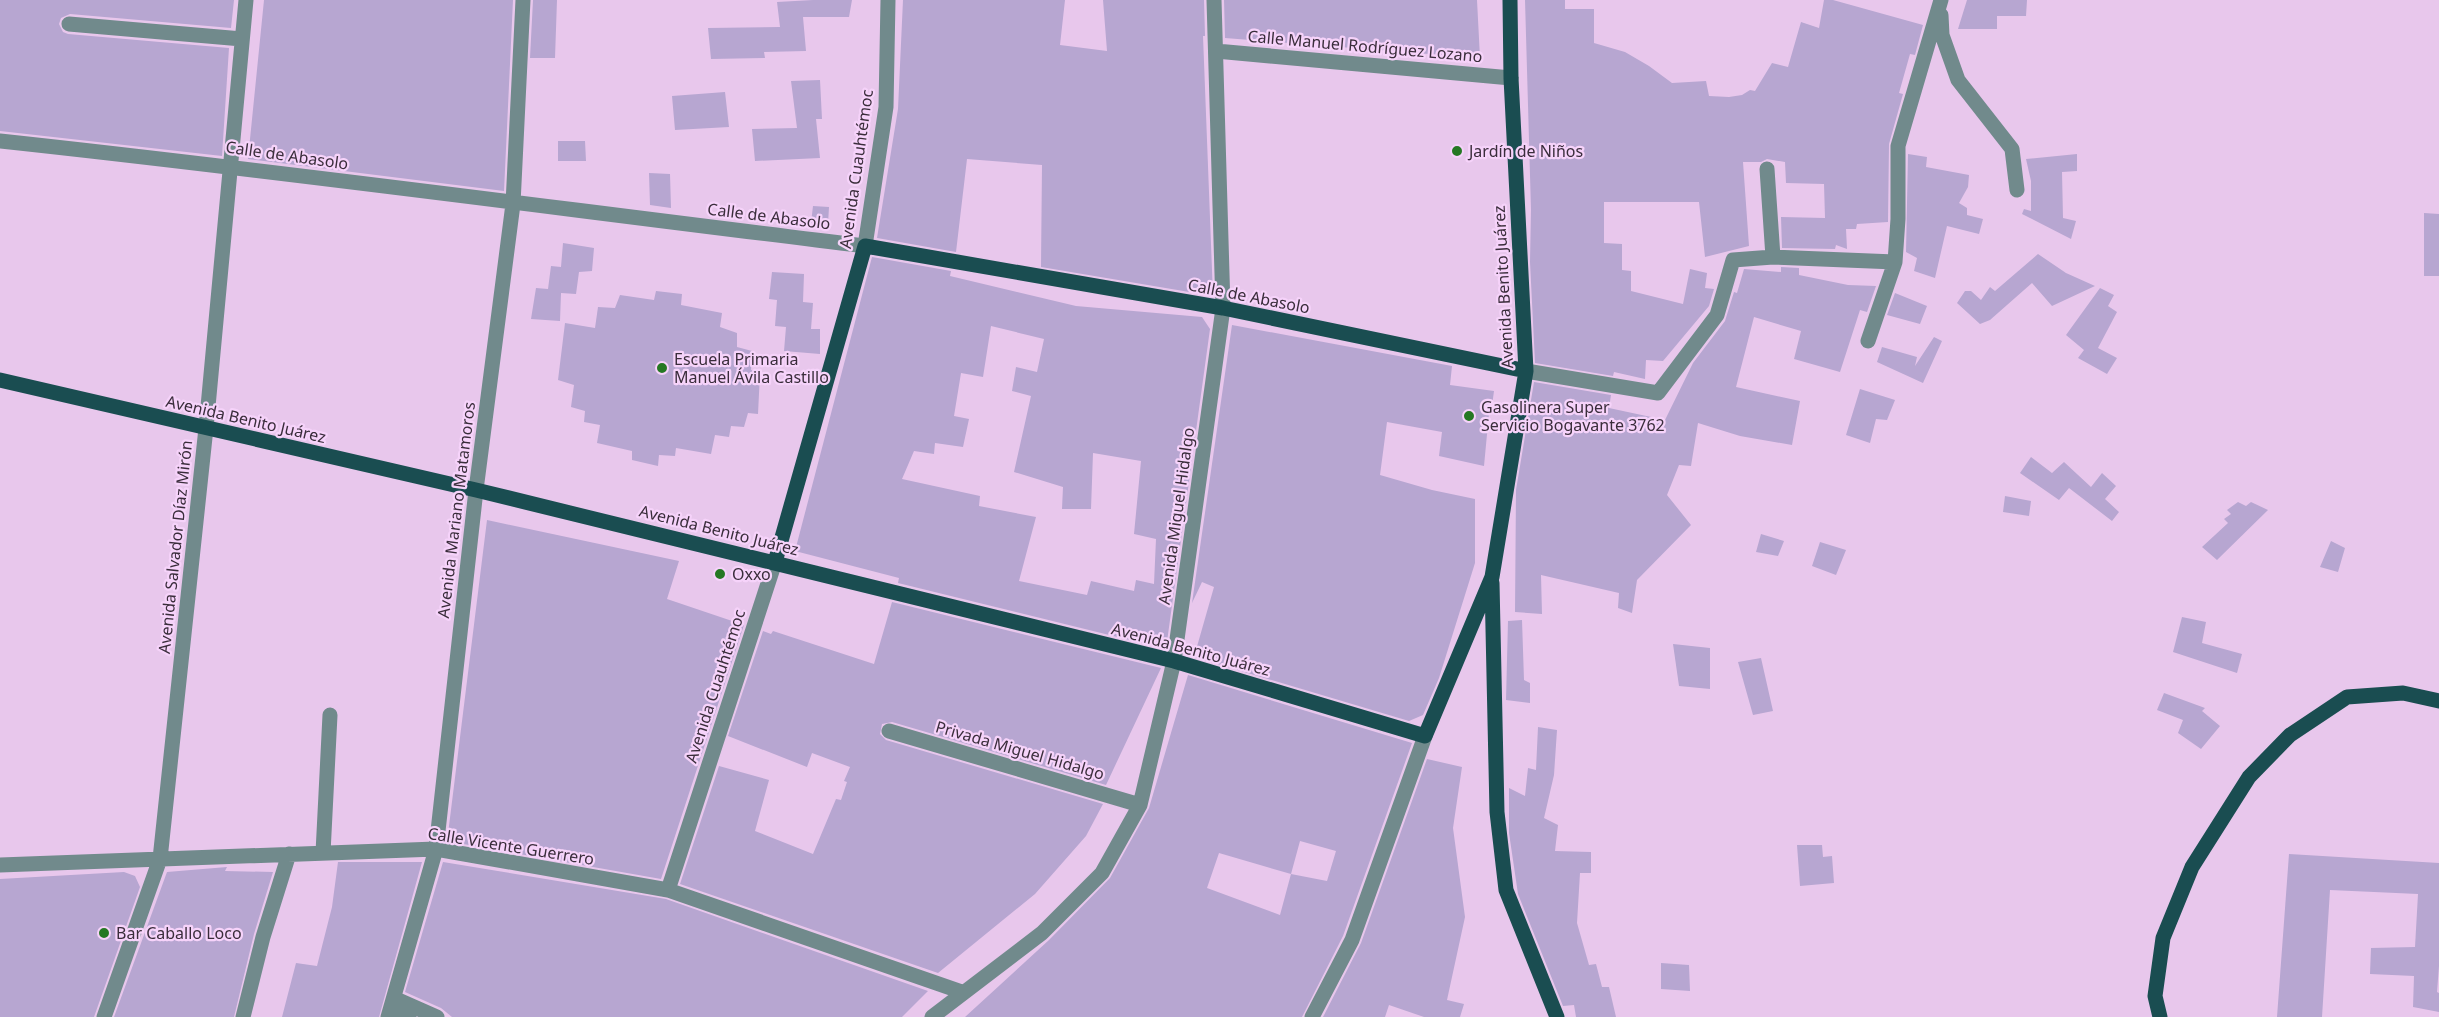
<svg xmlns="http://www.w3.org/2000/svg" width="2439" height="1017" viewBox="0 0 2439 1017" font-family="'Noto Sans',sans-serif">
  <rect width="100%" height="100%" fill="#e8c7ec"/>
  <path fill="#b7a6d1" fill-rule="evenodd" d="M0,0H234L231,28L70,14L61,18L59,24L63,32L68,34L229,48L222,156L0,131Z
    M264,0H513L504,191L248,159Z
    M533,0H557L555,58H530Z
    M813,0H852L849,17H803L806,51L764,52L765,58L711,59L708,28L780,27L777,2Z
    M903,0H1065L1060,45L1107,51L1103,0H1204L1205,36H1203L1213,296L1041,267L1042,165L967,159L956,252L877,238L898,109Z
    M1224,0H1477L1480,58L1225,38Z
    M1525,0H1565V9H1594V43L1625,52L1649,66L1672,83L1706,81L1709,96L1729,97L1742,95L1750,90L1755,91L1772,63L1788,67L1801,22L1819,28L1824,0H1833L1923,25L1915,55L1910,54L1899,93L1903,94L1889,144L1888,222L1857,224L1856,229H1846L1847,249L1836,245L1835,249L1782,248L1781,217L1825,218L1824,184L1786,183L1785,162L1767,159L1761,162H1743L1749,246L1705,257L1699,202H1604V243L1622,244V270L1631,271V291L1683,304L1690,269L1707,273L1705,288L1714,289L1709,306L1663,361L1646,360L1645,379L1614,372L1613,376L1535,363L1530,262L1531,210Z
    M1967,0H2027L2026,16H1997V29H1958Z
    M820,80L822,119H816L820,158L755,161L752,129L797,128L791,81Z
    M725,92L729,127L675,130L672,96Z
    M558,141H585L586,161H558Z
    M1908,154L1927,157L1926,167L1969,175L1968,187L1959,203L1967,208V215L1983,219L1979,234L1947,226L1935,278L1914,271L1917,258L1906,252Z
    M2077,154V171L2062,172L2063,218L2076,221L2071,239L2022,214L2024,209L2031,211V181L2026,159Z
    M649,173L670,174L671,208L650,205Z
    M813,206L829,207L828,224L811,223Z
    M2424,213L2439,214V276H2424Z
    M563,243L594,248L592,271L579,272L576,294L561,293L560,321L531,319L536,288L548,289L551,266L561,267Z
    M2038,254L2066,273L2095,286L2052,306L2032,283L1990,320L1980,324L1957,303L1965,291H1971L1981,300L1990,287L1995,291Z
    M872,257L951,271L950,276L1076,306L1202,317L1210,329L1166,649L898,583L899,578L795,551ZM991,326L1044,339L1037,372L1016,367L1012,391L1031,396L1014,472L1063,487L1062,509H1091L1093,453L1141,461L1134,534L1156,539L1154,584L1136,580L1134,591L1091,581L1087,595L1019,581L1036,517L979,506L980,496L902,479L914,451L934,454L935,443L963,447L969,419L954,416L961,373L983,377Z
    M1781,267L1799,268V275L1848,285L1876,286L1867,312L1860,310L1840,372L1794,359L1801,331L1754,317L1736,387L1800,401L1792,445L1740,436L1698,423L1691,466L1679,465L1667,495L1691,525L1637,580L1632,613L1618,608L1619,593L1541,575L1542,614L1515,612L1516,490L1534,382L1611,395L1609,408L1665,420L1693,363L1725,321L1734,292L1737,293L1744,269L1781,272Z
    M772,272L804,274L803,302L813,303L811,329H820V354L784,351L786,327L775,326L777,300L769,299Z
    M2100,288L2114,295L2108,306L2117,312L2098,348L2117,358L2107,374L2078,358L2084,350L2066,335Z
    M656,291L682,294L681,305L722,313L720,327L737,333V347L752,351L751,370L760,373L758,414L748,413L744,427L731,426L729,437L715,435L711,454L676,448L675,456L659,455L658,466L632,460V451L597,443L600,425L584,422L585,411L571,407L574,385L558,380L565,323L595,328L598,307L615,308L620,295L654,300Z
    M1895,293L1927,306L1920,324L1887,315Z
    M1232,325L1452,366L1450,385L1494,391L1491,413H1489L1484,466L1439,456L1442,432L1387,422L1380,475L1432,490L1475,499V563L1439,678L1423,715L1409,721L1194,657L1214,587L1202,582L1192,603Z
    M1934,337L1942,341L1923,383L1877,362L1882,347L1917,357L1915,366Z
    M1860,389L1895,400L1887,420L1876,419L1870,443L1846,435Z
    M2031,457L2052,473L2064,462L2091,487L2102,473L2116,486L2105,499L2119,512L2112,521L2069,488L2059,500L2020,473Z
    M2005,496L2031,501L2029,516L2003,512Z
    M2238,502L2246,506L2251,502L2268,510L2217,560L2202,547L2228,523L2224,519L2231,514L2227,510Z
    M487,520L679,561L667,599L744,625L661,879L452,842L454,835L448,834Z
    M1761,534L1784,541L1778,556L1756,552Z
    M2331,541L2345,548L2338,572L2320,567Z
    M1820,542L1846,550L1836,575L1812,566Z
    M892,602L1161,668L1106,785L892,722L882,724L880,734L886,740L1103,804L1086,836L1035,894L938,973L680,884L719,766L769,780L755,831L813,854L836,799L841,800L847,782L844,781L850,767L812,753L807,767L728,736L763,631L771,634L773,631L874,664Z
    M2182,617L2206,622L2202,643L2242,654L2237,673L2173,652Z
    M1522,620L1524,680L1530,683V703L1506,700L1508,621Z
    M1673,644L1710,648V689L1679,686Z
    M1761,658L1773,711L1753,715L1738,662Z
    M1188,675L1412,743L1343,936L1302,1017H965L1049,940L1110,878L1149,808ZM1300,841L1336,851L1327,881L1291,874L1280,915L1207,888L1219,853L1291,874Z
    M2164,693L2205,708L2202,711L2220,726L2201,749L2178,733L2183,720L2157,710Z
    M1538,727L1557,730L1554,775L1544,818L1558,825L1555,851L1591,852V873H1580L1577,923L1589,965L1596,964L1602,987H1609L1616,1017H1576L1574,1005L1563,1006L1518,894L1509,833V788L1525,796L1528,768L1536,770Z
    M1427,759L1462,767L1453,828L1465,917L1447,1000L1464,1004L1460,1017H1424L1389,1005L1385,1017H1323L1361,943Z
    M1797,845H1822L1823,857L1832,856L1834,883L1800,886Z
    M2289,854L2439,863V966L2437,992L2439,993V1012L2413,1007L2414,976L2370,974L2371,948L2415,947L2418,894L2330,890L2322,1017H2277Z
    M338,862H422L379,1017H282L296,963L317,966L332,907Z
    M443,862L666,899L928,991L902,1017H452L441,1008L405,992Z
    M227,867L225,871L273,872L254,934L234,1017H114L167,872Z
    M124,872L135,876L140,887L94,1017H0V879Z
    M1661,963L1689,965L1690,991L1661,989Z"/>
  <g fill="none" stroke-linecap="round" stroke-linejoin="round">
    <path stroke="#718a8c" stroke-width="15" d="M1941,15L1942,35L1958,80L2012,149L2017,190
      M69,24L242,39
      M1216,51L1511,78
      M0,141C289,172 577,211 865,246L886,107L888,0
      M1767,169L1773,257
      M1868,341L1895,262L1898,219V146L1941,0
      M1526,371L1658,393L1717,315L1733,260L1773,257L1895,262
      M889,731L1140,805
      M323,853L330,715
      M0,865L436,849L668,890L962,992
      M668,890L775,562
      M394,998L437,1017
      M391,1009L409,1017
      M104,1017L160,859L206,428L246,0
      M243,1017L263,937L289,854
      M388,1017L436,849L476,490L513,204L523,0
      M932,1017L1042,933L1102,873L1140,805L1174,661L1223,308L1214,0
      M1312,1017L1352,940L1425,736"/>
    <path stroke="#1a4d51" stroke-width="15" d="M0,380L476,490L1174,661L1425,736L1492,577L1526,371L1511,78L1510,0
      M775,562L865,246L1223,308L1526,371
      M1492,583L1497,812L1506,890L1557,1017
      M2160,1017L2155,996L2163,938L2192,867L2249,777L2290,735L2347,697L2403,693L2439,701"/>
  </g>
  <g fill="#257823" stroke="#f6d3fa" stroke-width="2">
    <circle cx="1457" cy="151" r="6"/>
    <circle cx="662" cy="368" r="6"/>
    <circle cx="1469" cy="416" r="6"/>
    <circle cx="720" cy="574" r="6"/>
    <circle cx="104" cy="933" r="6"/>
  </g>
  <g text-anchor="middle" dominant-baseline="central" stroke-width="4.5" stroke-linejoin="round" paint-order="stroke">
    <g font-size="16" fill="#3a2d3b" stroke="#f6d3fa">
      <text transform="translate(1365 46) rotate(5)">Calle Manuel Rodríguez Lozano</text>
      <text transform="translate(287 155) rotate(8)">Calle de Abasolo</text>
      <text transform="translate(856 169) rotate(-82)">Avenida Cuauhtémoc</text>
      <text transform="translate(769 216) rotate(7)">Calle de Abasolo</text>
      <text transform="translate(1503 287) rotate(-93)">Avenida Benito Juárez</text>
      <text transform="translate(1249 296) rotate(11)">Calle de Abasolo</text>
      <text transform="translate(246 419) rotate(13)">Avenida Benito Juárez</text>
      <text transform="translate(456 510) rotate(-83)">Avenida Mariano Matamoros</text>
      <text transform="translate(1176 516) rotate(-82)">Avenida Miguel Hidalgo</text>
      <text transform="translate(719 530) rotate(14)">Avenida Benito Juárez</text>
      <text transform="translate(175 547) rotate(-84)">Avenida Salvador Díaz Mirón</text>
      <text transform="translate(1191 649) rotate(15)">Avenida Benito Juárez</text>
      <text transform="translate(715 686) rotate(-72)">Avenida Cuauhtémoc</text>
      <text transform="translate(1020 750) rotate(16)">Privada Miguel Hidalgo</text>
      <text transform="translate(511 846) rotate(9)">Calle Vicente Guerrero</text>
    </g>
    <g font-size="16" fill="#3a2d3b" stroke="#f6d3fa" text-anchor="start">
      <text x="1469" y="151">Jardín de Niños</text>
      <text x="674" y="359">Escuela Primaria<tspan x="674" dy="18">Manuel Ávila Castillo</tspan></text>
      <text x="1481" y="407">Gasolinera Super<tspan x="1481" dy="18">Servicio Bogavante 3762</tspan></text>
      <text x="732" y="574">Oxxo</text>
      <text x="116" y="933">Bar Caballo Loco</text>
    </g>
  </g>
</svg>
